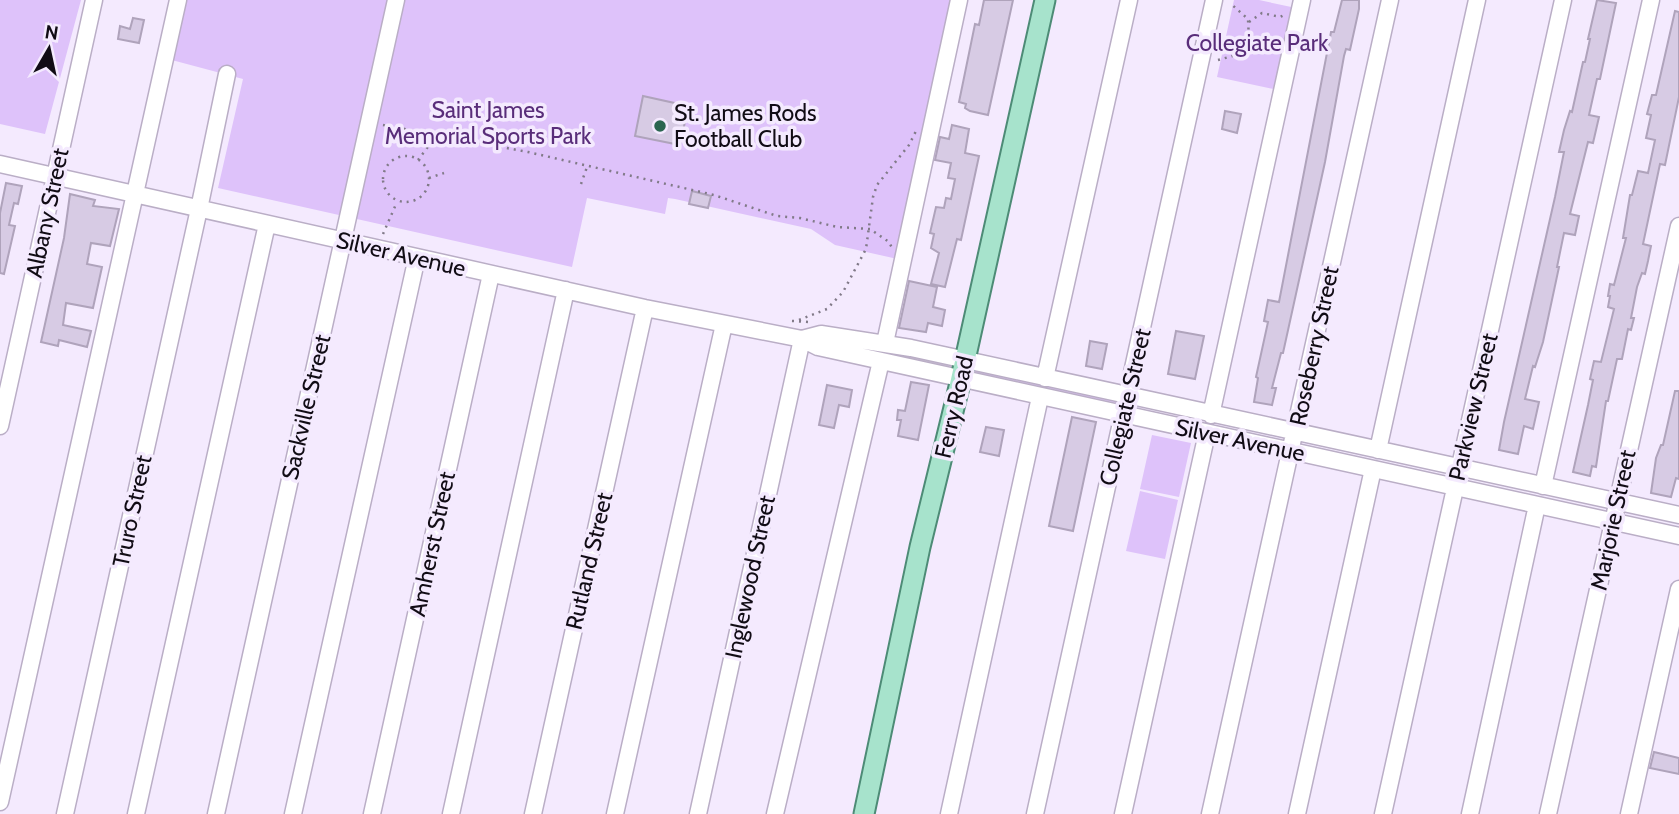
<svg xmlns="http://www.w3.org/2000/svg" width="1679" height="814" viewBox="0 0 1679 814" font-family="Cabin,sans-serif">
  <rect width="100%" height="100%" fill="#f4eafe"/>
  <path fill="#dec2fa" d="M0,0H81L45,134L0,124Z
    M182,0H959L902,260L835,245L811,229L675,199L668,198L665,214L587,198L572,267L218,188L243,79L168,59Z
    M1234,0H1259L1296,8L1278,90L1217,77Z
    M965,360L1127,396L1123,415L960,380Z
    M1152,435L1191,443L1179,497L1140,489Z
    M1140,491L1178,500L1165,559L1126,551Z"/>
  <path fill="#d7cbe4" stroke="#afa3bb" stroke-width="2" d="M984,0H1013L988,115L970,111L965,108L966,104L959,102L975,24L979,25Z
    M1342,0H1359V9L1350,50L1346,49L1344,56L1325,162L1283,353H1281L1272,388H1276L1272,405L1254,402L1258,378L1256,377L1268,322L1264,321L1268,300L1279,302L1331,32H1334Z
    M1597,0L1616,3L1600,79H1597L1589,115L1599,117L1593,143L1588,142L1570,214L1579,216L1575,235L1564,233L1557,267H1559L1543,342L1535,367L1533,366L1525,399L1539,402L1533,429L1524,426L1518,454L1499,450L1504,422L1555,197L1564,152H1559L1564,130L1570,111L1572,112L1583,62H1585L1590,39H1588Z
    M1675,11L1679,12V97L1665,165L1660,164L1643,244L1651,246L1648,261L1645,274L1642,273L1637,287L1631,318H1634L1631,330L1628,329L1622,359H1617L1608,401H1606L1596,467L1592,466L1590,476L1573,472L1588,405L1593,380L1590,379L1594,361L1601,362L1614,309L1608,307L1610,296H1608L1610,284L1614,285L1626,238H1623L1630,195H1632L1638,171L1648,173L1655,140L1646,138L1651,115L1647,114L1652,95H1656Z
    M133,18L144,20L139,43L118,39L120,26L130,29Z
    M643,96L688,106L693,113L686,117L680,145L635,136Z
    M1225,111L1241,114L1237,133L1222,129Z
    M952,125L969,129L965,153L979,156L961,240L957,239L945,287L931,284L939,253L931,248L934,234L930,233L936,207L944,208L946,198L951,199L955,179L948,178L951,163L935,160L940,137L949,139Z
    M6,183L22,186L18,204L14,203L9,225L15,226L4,274L0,273V213Z
    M692,191L711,196L708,208L689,204Z
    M70,194L95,200L93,206L119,209L110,246L91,243L87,264L102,267L93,308L66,303L63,325L91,331L87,347L59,340L58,346L41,342L64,238Z
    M909,281L937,287L933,307L945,310L942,326L928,323L926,332L899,328Z
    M1176,331L1204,336L1195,379L1168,374Z
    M1090,341L1107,344L1102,369L1086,366Z
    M911,382L929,385L918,440L898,436L901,420H897L898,410L905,411Z
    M827,385L852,390L849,407L839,405L834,428L819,425Z
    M1675,391H1679V479L1676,478L1671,497L1651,493L1656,458L1661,445H1663Z
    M1072,417L1096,422L1073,531L1049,526Z
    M986,427L1004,430L999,456L980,452Z
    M1654,752L1679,758V774L1650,768Z"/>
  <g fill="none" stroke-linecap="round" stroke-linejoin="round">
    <defs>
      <path id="minor" d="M0,164L645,308L802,339L818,347L1679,536
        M802,339L821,334L911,348L1679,515
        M885,343L959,0
        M1045,378L1129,0
        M1211,415L1302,0
        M0,426L94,0
        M1378,450L1477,0
        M1543,486L1651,0
        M0,802L178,0
        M65,814L199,209L227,74
        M136,814L267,224
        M216,814L396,0
        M293,814L417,257
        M372,814L491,274
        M451,814L566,290
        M533,814L645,308
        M615,814L724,324
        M698,814L802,339
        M775,814L881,361
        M949,814L1040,397
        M1035,814L1214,0
        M1123,814L1207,433
        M1210,814L1390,0
        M1297,814L1373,469
        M1383,814L1563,0
        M1470,814L1537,505
        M1548,814L1679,226
        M1629,814L1679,589"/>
      <path id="major" d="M864,814L920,547L959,387L1045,0"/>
    </defs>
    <use href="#minor" stroke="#baaec6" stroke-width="19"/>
    <use href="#major" stroke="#4d8b76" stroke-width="23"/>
    <path stroke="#817a88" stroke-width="2.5" stroke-dasharray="2 5" stroke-linecap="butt" d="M1249,22L1262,13L1280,17L1284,15
      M1218,60L1236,55L1249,40L1248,19L1230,3
      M383,125L528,152L714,195L777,216L800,218L837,227L870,229L889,242L892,248
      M383 179a23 23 0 1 1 46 0a23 23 0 1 1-46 0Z
      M418,160L437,135
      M429,178L444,173
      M581,184L587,167
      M383,234L397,202
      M799,320L827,309L843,292L866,249L873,197L877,185L909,145L916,131
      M792,321L809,322"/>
    <use href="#minor" stroke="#fff" stroke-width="16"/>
    <use href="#major" stroke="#a7e3cc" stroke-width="19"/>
  </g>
  <circle fill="#2b6650" stroke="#f4eafe" stroke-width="2.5" cx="660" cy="126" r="7"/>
  <g text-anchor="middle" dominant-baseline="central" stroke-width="7" stroke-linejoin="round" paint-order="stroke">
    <g font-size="23" fill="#592d7a" stroke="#f4eafe">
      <text x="1257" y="43">Collegiate Park</text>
      <text x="488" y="110">Saint James<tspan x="488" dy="26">Memorial Sports Park</tspan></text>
    </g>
    <g font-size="23" fill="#110c15" stroke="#f4eafe" text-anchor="start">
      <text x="674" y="113">St. James Rods<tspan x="674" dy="26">Football Club</tspan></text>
    </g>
    <g font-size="23" fill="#110c15" stroke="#f4eafe">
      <text transform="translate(47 213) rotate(-78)">Albany Street</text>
      <text transform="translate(401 254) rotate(13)">Silver Avenue</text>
      <text transform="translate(1314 346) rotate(-78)">Roseberry Street</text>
      <text transform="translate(306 407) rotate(-77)">Sackville Street</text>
      <text transform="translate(954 407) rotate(-77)">Ferry Road</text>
      <text transform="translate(1125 407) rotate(-77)">Collegiate Street</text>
      <text transform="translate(1473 407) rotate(-77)">Parkview Street</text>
      <text transform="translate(1240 440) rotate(12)">Silver Avenue</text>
      <text transform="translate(132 511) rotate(-78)">Truro Street</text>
      <text transform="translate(1613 520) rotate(-78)">Marjorie Street</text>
      <text transform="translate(432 544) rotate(-78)">Amherst Street</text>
      <text transform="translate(589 561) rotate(-77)">Rutland Street</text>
      <text transform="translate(750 577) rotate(-78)">Inglewood Street</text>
    </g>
  </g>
  <g transform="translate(49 49) rotate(9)" stroke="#f4eafe" stroke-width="5" paint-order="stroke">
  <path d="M0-5L12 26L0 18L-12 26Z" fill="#110c15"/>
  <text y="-10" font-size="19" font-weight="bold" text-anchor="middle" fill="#110c15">N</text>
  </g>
</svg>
